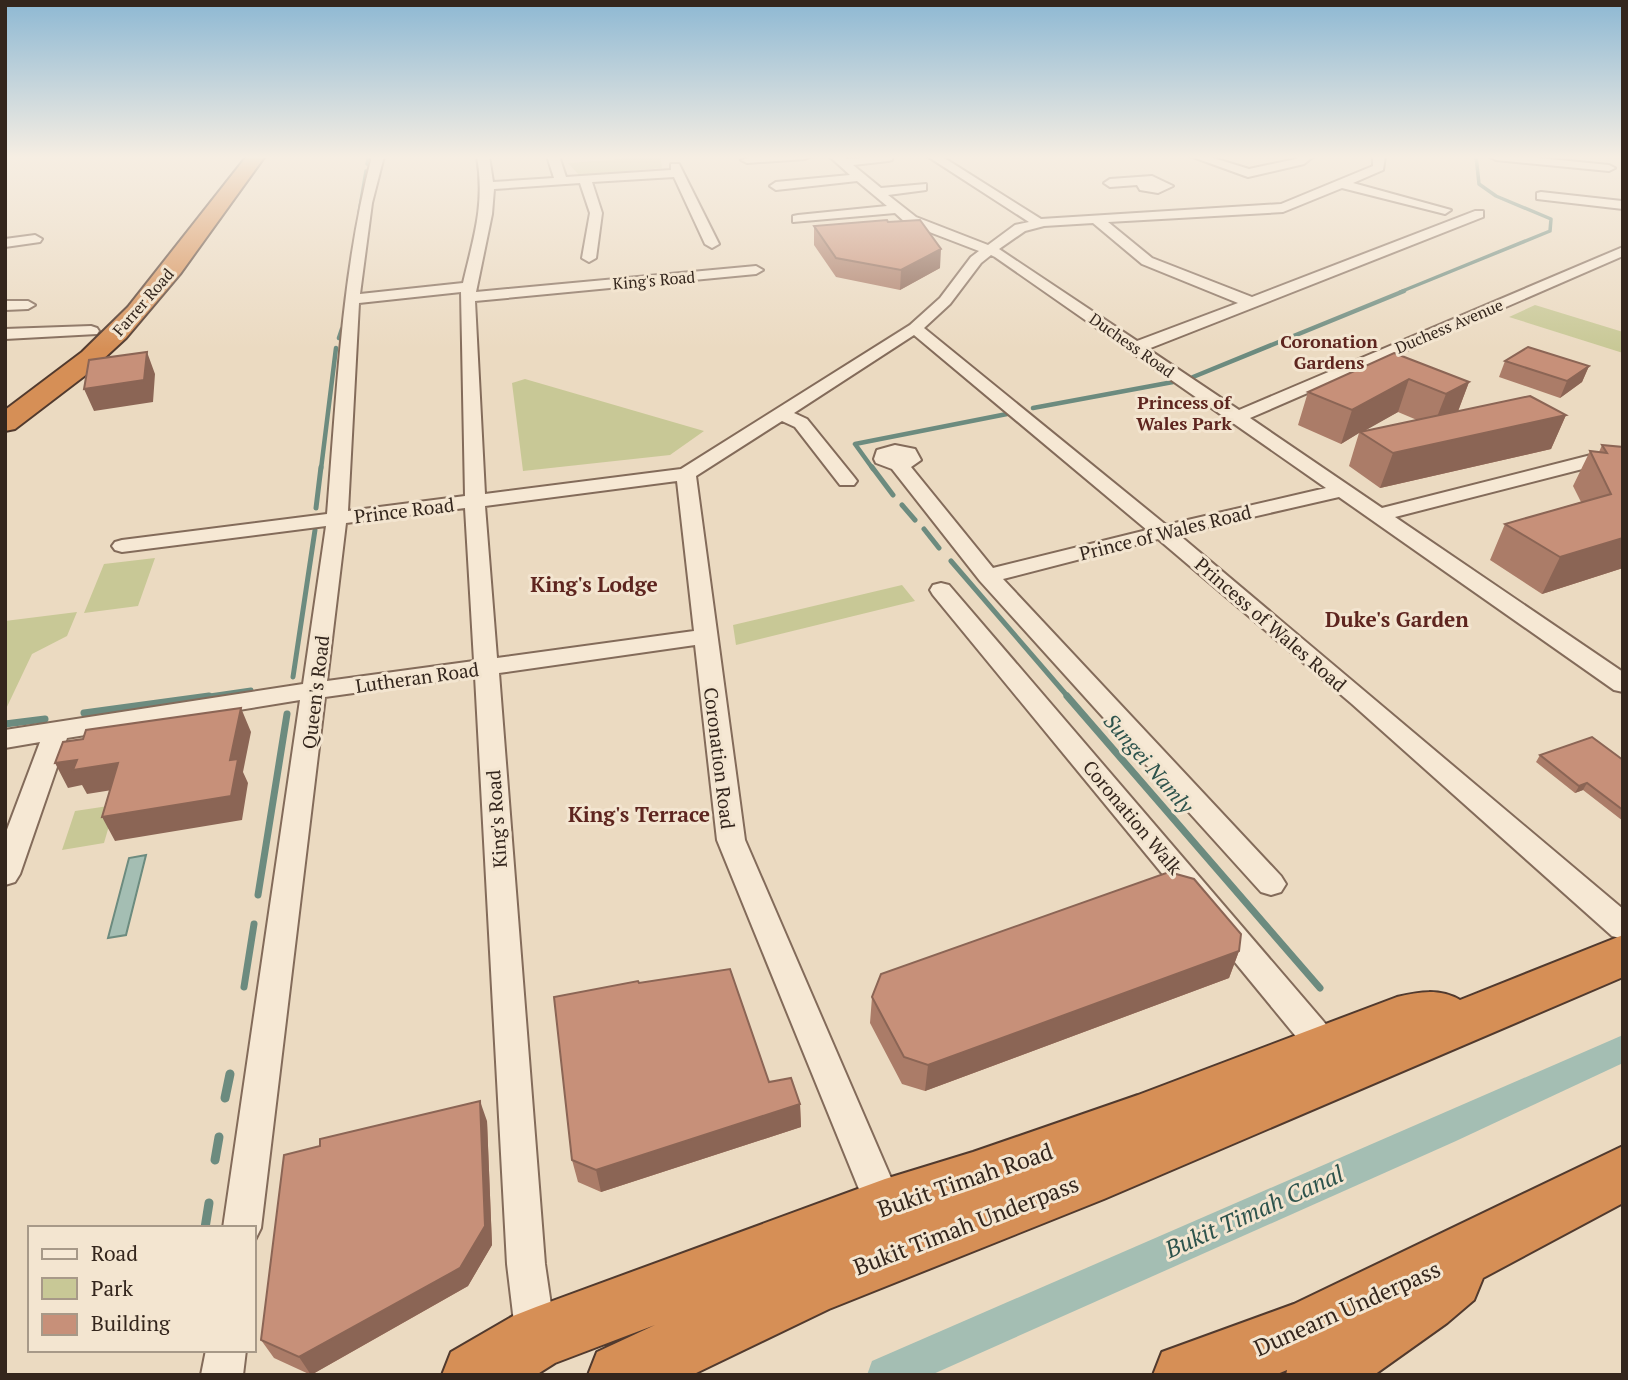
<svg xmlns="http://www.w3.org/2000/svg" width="1628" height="1380" viewBox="0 0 1628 1380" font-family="'PT Serif',serif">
  <rect width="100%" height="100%" fill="#ebdac1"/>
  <path fill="#c8c896" d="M660,156L662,168L579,175L568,163Z
    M1535,305L1623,332V353L1509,317Z
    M525,379L704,431L670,455L523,471L512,383Z
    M155,558L138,606L84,613L104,564Z
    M902,585L915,601L736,645L733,625Z
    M77,612L67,636L32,654L5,711V621Z
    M115,805L104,843L62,850L75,811Z"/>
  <path fill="#a4beb3" stroke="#6c8b7f" stroke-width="2" d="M146,855L126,935L108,938L129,858Z"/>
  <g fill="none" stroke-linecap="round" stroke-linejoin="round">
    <path stroke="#6c8b7f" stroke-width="3.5" d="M367,164L369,156
      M359,213L366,171
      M1400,292L1550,231L1551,219L1496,196L1479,184L1476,156"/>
    <path stroke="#6c8b7f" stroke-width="4.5" d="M339,338L342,329
      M1193,377L1404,291
      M1033,408L1173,382
      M321,469L336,348
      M873,469L855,444L1007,414"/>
    <path stroke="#6c8b7f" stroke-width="5" d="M872,467L893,495
      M902,505L915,520
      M316,508L321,467
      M924,529L939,548
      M951,561L1069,698
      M293,677L315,530
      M196,698L251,690"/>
    <path stroke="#6c8b7f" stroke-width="7" d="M1067,696L1320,988
      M84,713L209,696
      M5,724L45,719
      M258,895L287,714
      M244,987L254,924"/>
    <path stroke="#6c8b7f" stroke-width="9" d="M225,1098L230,1074
      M215,1160L219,1137
      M205,1228L209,1203"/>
    <path fill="#a4beb3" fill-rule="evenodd" d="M1623,1035V1063L1456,1141L931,1375H867L872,1361Z"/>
    <defs>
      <path id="street" d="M372,156H384L372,203L360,294L463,283C474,236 485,205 477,156H489L493,182L554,178L547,156H559L566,177L671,170V164H679L719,244L712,248L705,244L674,177L592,182L602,213L596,258L589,262L582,258L590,213L580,183L494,189L492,214L476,292L756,266L763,270L756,274L475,301L485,494L681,469L910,325L940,298L971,257L979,251L906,223L895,213L793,222V216L798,215L887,206L857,181L776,190L770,186L776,182L850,175L829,156H842L846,159L892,156V160L888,161L853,165L881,188L926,184V190L888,195L916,217L988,245L1015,225L1029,222L927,156H941L1041,219L1281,204L1373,166V156H1385L1383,170L1353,183L1451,210L1445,214L1342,188L1283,212L1108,222L1152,258L1252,297L1475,211H1483V217L1148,349L1239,410L1623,247V256L1250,418L1382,508L1591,455L1598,457L1600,461L1598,465L1395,517L1623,672V692L1614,690L1339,497L1178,534L1623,909V939L1612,936L1352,704L1158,539L1003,579L1281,876L1286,884L1281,892L1271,895L1261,892L980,581L892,469L876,463L874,459L877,450L895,445L915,449L921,460L911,467L993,568L1147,530L914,335L794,413L807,419L854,477L857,481L854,485H840L795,427L782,421L696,476L745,840L904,1208L898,1221L885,1226L872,1221L717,840L695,645L499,673L545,1264L556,1339L550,1353L536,1359L522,1353L516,1339L507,1264L475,676L325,697L261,1228L254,1242V1228H223L300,700L67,738L20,874L15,882L5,885V835L40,742L5,748V730L303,684L326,526L122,552L115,550L112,546L115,542L122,540L327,514C337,394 341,273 372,156ZM1093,223L1142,264L1238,303L1137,341L999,249L1025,231L1044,226ZM991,255L995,257L1326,488L1166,525L924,328L950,304L981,263ZM461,292L465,496L348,511L359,303ZM677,481L694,631L497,658L485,506ZM465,508L474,661L327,681L346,523Z
        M757,156H811L805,159L747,163L741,160Z
        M1190,156H1207L1249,169L1296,159L1301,156H1314L1304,164L1248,177Z
        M1520,156L1609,165L1615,168L1609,171L1496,160L1490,157Z
        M1152,176L1173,186L1158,193L1140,190L1137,185L1110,187L1104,183L1110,179Z
        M1541,192L1622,201L1623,209L1537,199V193Z
        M35,235L42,239L40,242L5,247V239Z
        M5,301H28L35,305L28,309L5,310Z
        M91,326L97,328L99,331L97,334L5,339V329Z
        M941,583L949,585L1336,1036L1341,1046L1336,1056L1324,1061L1312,1056L933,595L930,590L933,585Z
        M206,1350H246L243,1375H201Z"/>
      <path id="highway" d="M247,156H265L180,274L126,338L87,374L15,429L5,431V410L82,352L128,307Z
        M1623,935V977L1104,1199L829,1309L692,1375H588L597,1352L655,1325L555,1363L536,1375H442L451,1352L513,1316L536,1307L885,1179L973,1152L1138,1095L1397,997C1419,992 1439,988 1460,1000Z
        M1623,1146V1203L1483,1278L1474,1300L1447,1323L1374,1375H1286L1287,1370L1275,1375H1153L1162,1352L1294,1304Z"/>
    </defs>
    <use href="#street" stroke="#836b5a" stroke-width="4"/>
    <use href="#highway" stroke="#513a2e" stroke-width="4"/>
    <use href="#street" fill="#f6e8d4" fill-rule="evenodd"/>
    <use href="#highway" fill="#d68f56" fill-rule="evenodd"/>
  </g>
  <path fill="#ab7c68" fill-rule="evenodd" d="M888,222L940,268L900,290L836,277L814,245V226Z
    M1394,353L1469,382L1458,411L1566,415L1551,449L1380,488L1349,466L1359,433L1341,444L1298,425L1308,392ZM1398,412L1417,420L1363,431Z
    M1505,361L1589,366L1582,382L1560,398L1499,377Z
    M1602,445L1623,447V568L1542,594L1490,560L1505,524L1581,502L1573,486L1590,451L1599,452Z
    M1540,755L1623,760V821L1583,790L1575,793L1536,762Z
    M1239,951L1229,978L925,1091L902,1084L870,1023L872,997Z
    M639,983L769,1082L800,1104L801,1127L601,1192L578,1182L572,1160Z
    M487,1121L492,1245L468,1286L311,1375L274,1358L261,1340Z"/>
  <path fill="#8b6555" d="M941,249L940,268L900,290L901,270Z
    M147,352L155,374L153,402L94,411L84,389Z
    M1589,366L1582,382L1560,398L1567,381Z
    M1409,379L1398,412L1361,433L1360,432L1359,433L1341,444L1352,410Z
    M1469,382L1457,414L1433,427L1446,394Z
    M1566,415L1551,449L1380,488L1393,453Z
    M1623,538V568L1542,594L1560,557Z
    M241,708L251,732L243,772L248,783L242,820L115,841L102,817Z
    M77,760L118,763L131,787L87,794L82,785L68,788L55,763Z
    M1587,783L1583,790L1575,793L1579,786Z
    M1239,951L1229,978L925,1091L928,1065Z
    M480,1101L487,1121L492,1245L468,1286L311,1375L299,1357Z
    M800,1104L801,1127L601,1192L596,1170Z"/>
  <path fill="#c79079" stroke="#8b6555" stroke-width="2" d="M887,220L888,222L920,220L941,249L901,270L836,258L814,226Z
    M1528,347L1589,366L1567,381L1505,361Z
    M147,352L144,380L84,389L89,360Z
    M1394,353L1469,382L1446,394L1409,379L1352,410L1308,392Z
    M1530,396L1566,415L1393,453L1360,432Z
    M1602,445L1623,447V538L1560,557L1505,524L1611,494L1590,451L1607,453Z
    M241,708L230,760L238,759L231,796L102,817L118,763L73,770L77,760L55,763L63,742L83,739L86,730Z
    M1592,737L1623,760V810L1587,783L1579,786L1540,755Z
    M1169,872L1194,879L1241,934L1239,951L928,1065L904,1057L872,997L881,974Z
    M730,969L769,1082L791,1078L800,1104L596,1170L572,1160L554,997L638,981L639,983Z
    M480,1101L485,1226L460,1268L299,1357L261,1340L284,1155L320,1146V1139Z"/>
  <linearGradient id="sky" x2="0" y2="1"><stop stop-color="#8db8d3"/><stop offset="0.45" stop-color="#f6eee3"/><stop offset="1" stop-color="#f6eee3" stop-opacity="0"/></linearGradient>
  <rect width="1628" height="349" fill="url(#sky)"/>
  <g text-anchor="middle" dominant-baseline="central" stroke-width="6" stroke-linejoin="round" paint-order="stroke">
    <g font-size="16" fill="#34261d" stroke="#f3e5d0">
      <text transform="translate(654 280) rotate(-5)">King's Road</text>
      <text transform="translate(143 302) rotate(-49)">Farrer Road</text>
      <text transform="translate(1449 326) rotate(-23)">Duchess Avenue</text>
      <text transform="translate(1132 345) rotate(35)">Duchess Road</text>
    </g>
    <g font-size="18" font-weight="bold" fill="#5e251f" stroke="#f3e5d0">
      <text x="1329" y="341">Coronation<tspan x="1329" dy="21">Gardens</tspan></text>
      <text x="1184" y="402">Princess of<tspan x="1184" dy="21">Wales Park</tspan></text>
    </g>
    <g font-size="19" fill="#34261d" stroke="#f3e5d0">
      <text transform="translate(404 510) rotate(-7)">Prince Road</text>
      <text transform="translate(1165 532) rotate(-14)">Prince of Wales Road</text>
      <text transform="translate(1271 624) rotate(41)">Princess of Wales Road</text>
      <text transform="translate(417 677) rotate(-8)">Lutheran Road</text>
      <text transform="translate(315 692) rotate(-83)">Queen's Road</text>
      <text transform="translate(720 758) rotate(83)">Coronation Road</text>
      <text transform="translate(1133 817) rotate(50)">Coronation Walk</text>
      <text transform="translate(496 819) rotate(-94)">King's Road</text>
    </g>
    <g font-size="21" font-weight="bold" fill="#5e251f" stroke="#f3e5d0">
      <text x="594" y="584">King's Lodge</text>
      <text x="1397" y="619">Duke's Garden</text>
      <text x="639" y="814">King's Terrace</text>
    </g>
    <g font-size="21" font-style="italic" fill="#2d534c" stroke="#f3e5d0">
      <text transform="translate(1149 763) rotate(49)">Sungei Namly</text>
    </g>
    <g font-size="23" fill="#34261d" stroke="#f3e5d0">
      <text transform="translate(965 1180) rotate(-19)">Bukit Timah Road</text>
      <text transform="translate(966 1225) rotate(-21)">Bukit Timah Underpass</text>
      <text transform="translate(1347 1308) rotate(-24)">Dunearn Underpass</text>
    </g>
    <g font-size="24" font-style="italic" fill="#2d534c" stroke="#f3e5d0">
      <text transform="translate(1254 1211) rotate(-24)">Bukit Timah Canal</text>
    </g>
  </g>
  <rect width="1628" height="1380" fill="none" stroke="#34261d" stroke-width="14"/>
  <rect x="28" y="1226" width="228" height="126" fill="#f3e5d0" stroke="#a79988" stroke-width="2"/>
  <rect x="42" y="1249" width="35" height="10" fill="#f6e8d4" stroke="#a79988" stroke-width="2"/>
  <text x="91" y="1261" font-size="21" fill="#34261d">Road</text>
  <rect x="42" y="1278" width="35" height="21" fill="#c8c896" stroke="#a79988" stroke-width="2"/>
  <text x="91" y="1296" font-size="21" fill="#34261d">Park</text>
  <rect x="42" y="1314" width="35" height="21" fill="#c79079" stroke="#a79988" stroke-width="2"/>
  <text x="91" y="1331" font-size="21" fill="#34261d">Building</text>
</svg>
